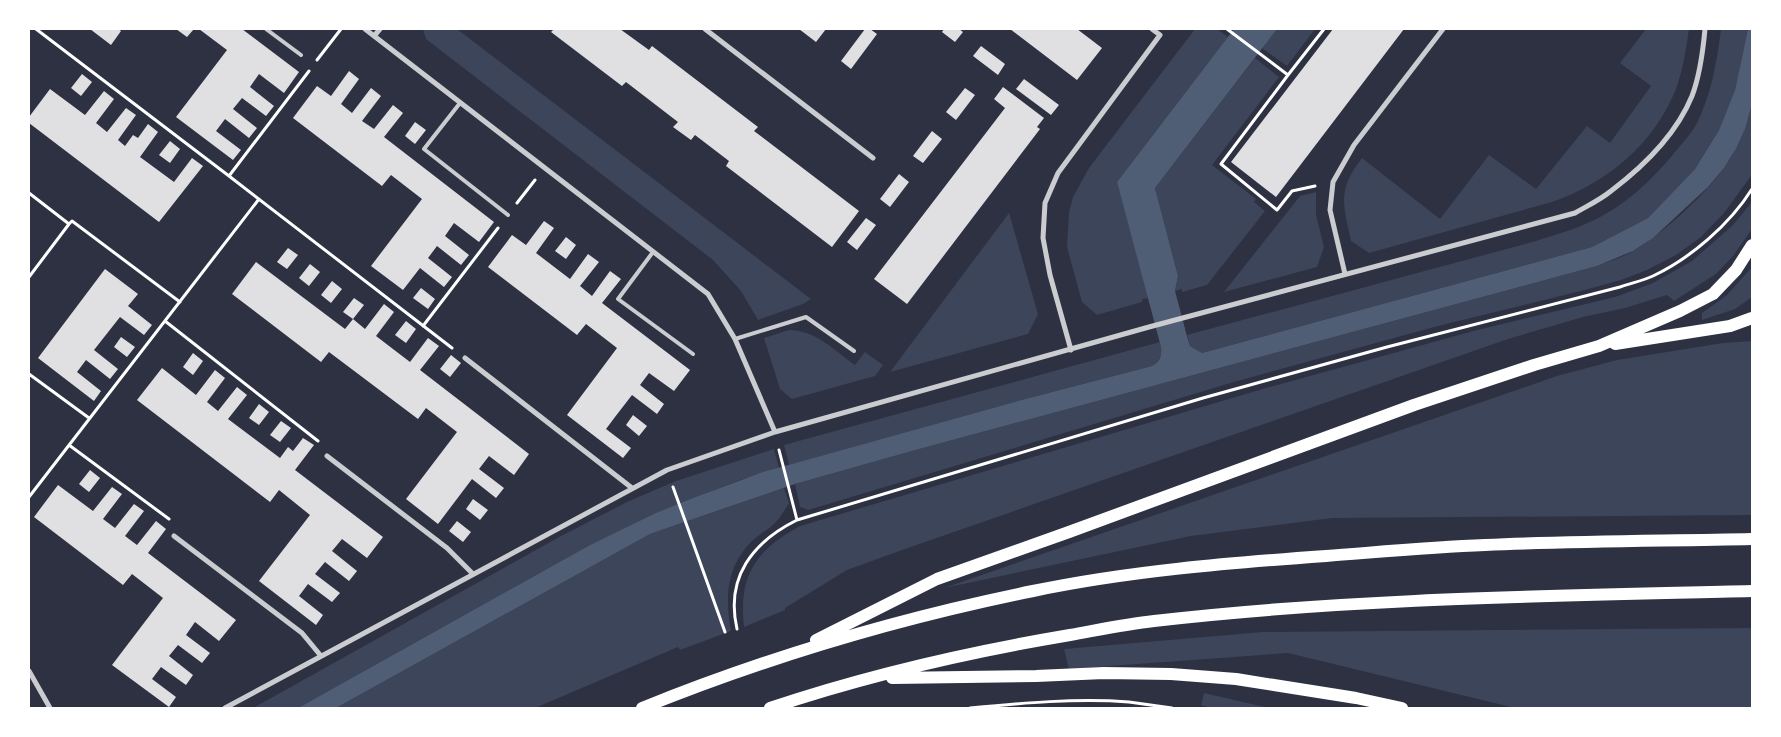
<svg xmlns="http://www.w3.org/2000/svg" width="1781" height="737" viewBox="0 0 1781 737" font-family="'Fira Sans',sans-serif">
  <rect width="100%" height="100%" fill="#2d3142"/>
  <path fill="#3c4559" d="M423,29H457L811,299L803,304L758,320L741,291L713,260L426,39Z
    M1195,29H1217L1228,37L1117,182L1149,298L1142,299V302L1097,315L1082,302L1067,247L1069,212L1073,197L1089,168Z
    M1277,29H1315L1287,66L1262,48Z
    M1646,29H1689C1686,49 1683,70 1676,89C1654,144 1607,183 1552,202L1369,253L1351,241C1343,204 1337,190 1362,158L1440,219L1489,155L1536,189L1587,126L1610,143L1651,86L1620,63Z
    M1721,29H1748L1735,90L1719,130L1695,169L1648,218L1592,247L1202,353L1190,346L1187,335L1536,241C1554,235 1573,230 1590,222C1625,206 1651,181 1675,152C1682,143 1690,135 1696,125C1711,96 1717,61 1721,29Z
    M1255,58L1279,77L1212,165L1256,199L1254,202L1265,211L1207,285L1182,292V289L1175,291L1178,276L1155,188Z
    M1752,104L1751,176L1724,213L1701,237L1676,255L1647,270L1621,280L1585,290L1438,326L1234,382L808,510L800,507L795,484L912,451L1597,266C1610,261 1624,257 1635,250C1669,229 1720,182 1737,147C1744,133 1748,119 1752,104Z
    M1316,192V215L1324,247L1317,267L1224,292L1300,196Z
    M1752,202V229L1733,256L1716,274L1674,301L1667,295L1625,308L1583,317L1508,339L905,549L847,570L785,608V610L744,627C738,575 756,550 800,526L1266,388L1477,330L1615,297L1653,283L1692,261L1733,225Z
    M1009,213L1038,314L1028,334L890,372Z
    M1752,267V297L1735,309L1702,320V313L1727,295Z
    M789,330C815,330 834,350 855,365L865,352L883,365L875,376L792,399L780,389L764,338Z
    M1752,341V515L1332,518L1191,536L944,588L1557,376L1617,360L1723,343Z
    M1160,342C1163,353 1161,360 1152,366L1029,398L789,465L784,445Z
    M774,449L779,468L740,480L698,496L588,546L298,708H253L561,536L629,501L676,481Z
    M784,488L789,503C785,509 781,517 776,522C771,528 759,534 752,541C726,567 725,598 731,631L680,650L678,647L535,708H336L650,534Z
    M1752,628V708H1515L1288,653L1069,669L1064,649L1263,632Z
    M1204,693L1269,708H1211L1201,705Z"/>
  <path fill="#4f5d75" d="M1234,29H1277L1155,188L1178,276L1175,291L1188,340L1190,346L1202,353L1592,247L1648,218L1695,169L1719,130L1735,90L1748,29H1752V104L1745,129L1736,149L1724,168L1708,187L1653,238L1633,251L1597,266L912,451L795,484L650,534L336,708H298L588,546L656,513L698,496L763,472L1029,398L1152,366C1160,361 1162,356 1161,347L1117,182Z"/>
  <path fill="#e0e0e3" d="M90,29H118L121,31L111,45Z
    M176,29H194L187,37Z
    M199,29H242L299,72L284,93L259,74L250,87L274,106L266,116L242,98L233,109L257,128L249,138L225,119L216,131L241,150L233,160L176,117L227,50Z
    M554,29H620L649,50L652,46L758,127L754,131L859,211L832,247L726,166L729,161L695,135L691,140L673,127L678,122L626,82L622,86L551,32Z
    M799,29H826L816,42Z
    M865,29H870L877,34L851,69L841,61Z
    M944,29H959L963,32L955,42L942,32Z
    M1010,29H1077L1102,48L1077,80Z
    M1333,29H1404L1276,197L1231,162Z
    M981,46L1005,64L998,75L973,56Z
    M349,71L359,79L341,104L352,113L371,88L381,96L362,121L374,129L393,105L403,113L384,137L494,222L479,242L454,223L445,236L469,255L461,265L437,246L428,258L452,277L444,287L420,268L403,290L371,266L422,199L391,175L382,186L293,118L317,86L331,96Z
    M82,74L92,82L81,96L71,88Z
    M1024,79L1059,105L1051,115L1016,89Z
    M1003,87L1044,118L1037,127L1040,129L907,304L874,279L1005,108L994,99Z
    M965,88L975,95L956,120L946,112Z
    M50,89L85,115L104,91L114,99L96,123L107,132L126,108L136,115L118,140L125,146L133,135L138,138L148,124L158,132L140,157L174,182L192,158L203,166L159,222L29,123V117Z
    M415,122L426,130L415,144L405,136Z
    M932,131L942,139L923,163L913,156Z
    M170,141L180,149L170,163L159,155Z
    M899,174L909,182L890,207L880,199Z
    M866,218L876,225L857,250L847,242Z
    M544,221L554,228L536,253L570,279L588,254L599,262L580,286L592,296L610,271L621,279L602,303L690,370L674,391L649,373L640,385L664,404L657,414L632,395L615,417L606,429L631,448L623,458L567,415L617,348L586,324L577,335L488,267L512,235L526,245Z
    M566,237L576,245L566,259L555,251Z
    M288,248L298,255L287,269L277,262Z
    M256,262L345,329L353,319L365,329L384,304L394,312L376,336L410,362L428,338L439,346L420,370L529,454L514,475L489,456L479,469L504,488L496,498L472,479L438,524L406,499L457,432L426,408L418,419L329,352L321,362L232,294Z
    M310,264L320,272L309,286L299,278Z
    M105,269L138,294L128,306L152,325L144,335L120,317L94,350L118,369L110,379L86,360L77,372L101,391L94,401L38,358Z
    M332,281L342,289L331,303L321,295Z
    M421,288L435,299L428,309L413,298Z
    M354,298L364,305L353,319L343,312Z
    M406,321L416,329L406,343L395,335Z
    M121,337L135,347L127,357L114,347Z
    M193,353L203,361L193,375L183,367Z
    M451,355L461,363L450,377L440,369Z
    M162,368L196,395L215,370L225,378L207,402L218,411L237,387L247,395L228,419L280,458L288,447L293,451L303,438L314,445L295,470L383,537L367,558L342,539L332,551L357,571L349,581L325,562L315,574L340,593L332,602L308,584L299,596L323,615L316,625L259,581L310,515L279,490L270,502L137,400Z
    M259,404L269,412L259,425L249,418Z
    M633,415L647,426L639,436L626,425Z
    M281,421L291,428L280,442L270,435Z
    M90,470L100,478L89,492L79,484Z
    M58,485L93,511L112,487L122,494L103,519L115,528L134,504L144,511L125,536L137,545L156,521L166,529L148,553L236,620L219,641L195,622L186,635L210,653L202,663L178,645L169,656L193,675L186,685L161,667L152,679L176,697L169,707L112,665L163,598L132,574L123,585L34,517Z
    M473,499L488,510L480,520L466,509Z
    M457,521L471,532L463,542L449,531Z"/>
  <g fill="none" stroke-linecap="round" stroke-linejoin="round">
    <path stroke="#fff" stroke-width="3" d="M36,29L229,176L309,71
      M1227,29L1288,75L1221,164L1277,210L1292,191L1315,186
      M317,60L341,29
      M1288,75L1324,29
      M229,176L452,348
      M29,193L69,224L72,221L180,302
      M517,203L535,180
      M29,277L69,224
      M165,321L318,441
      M423,326L498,228
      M29,374L89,418
      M69,445L169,519
      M779,450L797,520
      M673,487L725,632
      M29,497L259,199
      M737,629C725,577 753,542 797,520L1203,398L1387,347L1620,287C1631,283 1642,281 1653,276C1691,258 1730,224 1752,189
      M970,708C1022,703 1077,698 1129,702C1143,704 1158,706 1172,708"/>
    <path stroke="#caccd0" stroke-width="4" d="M266,29L301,55
      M460,103L424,149L508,215
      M653,252L618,299L693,354
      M735,339L806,317L854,351"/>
    <path stroke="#caccd0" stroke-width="5" d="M365,29L708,294L735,339L775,432
      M705,29L873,158
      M374,36L380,29
      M1345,274L1330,210L1333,182L1354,145L1443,29
      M1071,350L1050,275L1043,238L1045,203L1058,173L1160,35L1152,29
      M465,358L632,488
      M327,456L447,548L473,574
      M174,536L302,633L321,656
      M29,671L50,708
      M225,708L667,470L775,432L1149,327L1575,213C1587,206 1600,200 1611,191C1644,166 1676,135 1692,96C1700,75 1703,51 1705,29"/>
    <path stroke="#fff" stroke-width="12" d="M1615,344L1730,326L1752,318
      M816,640L937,579L1069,532L1414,405L1534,365L1599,346L1680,311L1713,294L1736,270L1752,245
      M892,678L1036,676L1104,673L1171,674L1236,679L1356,698L1402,708
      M642,708C768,657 900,618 1033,591C1129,571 1228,563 1326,556C1379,552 1432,547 1485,545C1574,541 1663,541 1752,539
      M770,708C868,675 969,652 1070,635C1098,630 1126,624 1154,621C1353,598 1553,596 1752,591"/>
  </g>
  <rect width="1781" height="737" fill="none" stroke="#ffffff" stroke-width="60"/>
</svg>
